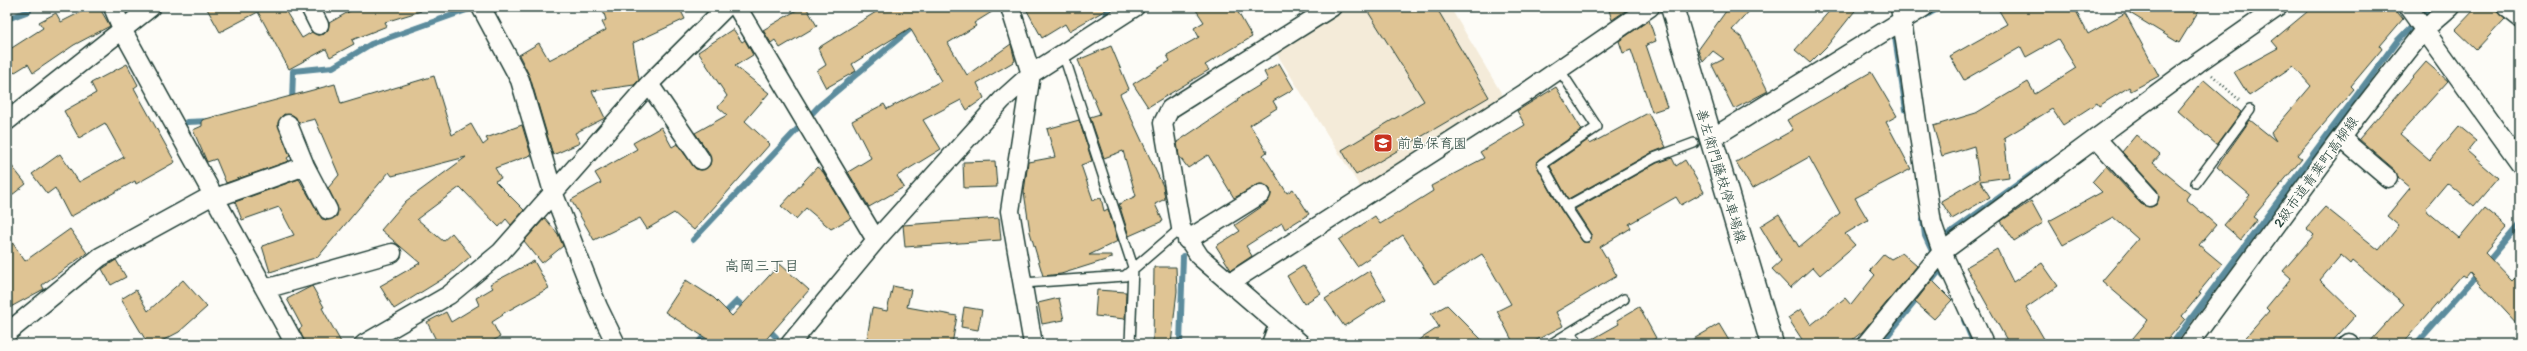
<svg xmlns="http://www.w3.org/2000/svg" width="2527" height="351" viewBox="0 0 2527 351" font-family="Itim,'Klee One',sans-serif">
  <rect width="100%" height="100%" fill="#fdfcf7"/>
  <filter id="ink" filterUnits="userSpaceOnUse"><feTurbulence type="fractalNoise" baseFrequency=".025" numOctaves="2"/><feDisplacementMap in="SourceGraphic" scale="8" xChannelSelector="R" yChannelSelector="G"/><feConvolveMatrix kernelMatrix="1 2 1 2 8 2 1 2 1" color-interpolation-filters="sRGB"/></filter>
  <g filter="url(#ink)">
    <path fill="#f4ebd9" d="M1344,7H1450L1503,96L1362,190L1275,51Z"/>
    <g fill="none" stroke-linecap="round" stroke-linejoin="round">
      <path stroke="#5b8c9d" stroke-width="6" d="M1923,17L1941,7
        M7,19L29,11
        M1105,19L1109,7
        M1901,33L1895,37L1906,110
        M292,103L293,71L333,67L371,44L475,7
        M187,122L210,121
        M1923,220L1925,236L1932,251
        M1947,235L2046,164
        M693,240L819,106L916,24
        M2486,264L2520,224
        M722,316L737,301L747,310
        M1964,320L1974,344
        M766,327L776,337
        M697,344L708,332
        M1180,344L1183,256
        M1881,344L1941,269L1943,275
        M2172,344L2397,41L2430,7
        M2416,344L2479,273"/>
    </g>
    <path fill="#dfc494" stroke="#1f3d34" d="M91,7H99L110,26L74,45L33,73L28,64L7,77V51L43,28L39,22L56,13L61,22Z
      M206,7H283L302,38L312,32L318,35L324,34L328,30L329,23L357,7H420L421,11L385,22L387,26L352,40L354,44L330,57L326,49L289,69L258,12L220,32Z
      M602,7H679L685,19L633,43L639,80L634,85L592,91L605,118L575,133L580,143L553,155L530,77L519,55L539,43L549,60L606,30L602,22L606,20Z
      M802,7H806L817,26L780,48L775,40L771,43L763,30Z
      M884,7H1000L974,23L976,26L948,43L967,75L1011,44L1015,61L977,83L984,98L967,110L961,100L923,120L941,149L897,176L904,187L869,207L848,172L871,158L852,121L884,104L887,109L941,81L910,28L852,64L856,71L826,88L817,71L826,65L818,48Z
      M1025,7H1111L1069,31L1065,24L1042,38Z
      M1194,7H1235L1252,37L1205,65L1209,70L1148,107L1133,84L1170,61L1167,55L1199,37L1194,28L1204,22Z
      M1365,7H1436L1489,97L1356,175L1342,150L1424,101Z
      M1608,7H1631L1612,20Z
      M1729,7H1753L1732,30L1741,37L1768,91L1734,109L1712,65L1724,59L1713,51L1703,62L1698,50Z
      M1833,7H1858L1827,46L1810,63L1795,50Z
      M1997,7H2074L2088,34L2125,13L2159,76L2131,91L2129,87L2099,106L2097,103L2063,125L2052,109L2004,138L2009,177L1980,181L1990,197L1952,219L1941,201L1979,179L1974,146L1942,156L1933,126L1976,113L2028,82L2035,94L2076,68L2058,39L2026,57L2021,47L1964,80L1950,56L2007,24Z
      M2120,7H2201L2179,43Z
      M2313,7H2393L2403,19L2380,46L2382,49L2351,86L2354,89L2297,155L2302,159L2253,217L2257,220L2241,240L2224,225L2250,195L2217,167L2250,120L2276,141L2271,133L2311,86L2293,66L2249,96L2234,72L2278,48L2272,41Z
      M2477,7H2496V11L2505,19L2476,50L2455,30Z
      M1649,20L1656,41L1646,45L1667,107L1652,112L1631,50L1623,53L1619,41Z
      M733,29L742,42L745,40L753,55L735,66L769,93L745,121L770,144L694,230L674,213L647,229L640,218L594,240L571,200L601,183L595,173L637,149L633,143L661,127L672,147L677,144L696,169L702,170L710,165V154L695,133L727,115L718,107L727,96L698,52Z
      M1111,46L1129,89L1120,94L1163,186L1165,199L1155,204L1163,221L1129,236L1119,204L1136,196L1123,151L1104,158L1090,117L1100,114L1078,60Z
      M2426,62L2448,81L2400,134L2430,160L2459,126L2476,140L2467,151L2498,178L2474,206L2447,183L2426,208L2428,212L2459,238L2484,208L2507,227L2485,253L2512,281L2520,273V327L2469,272L2465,277L2462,275L2402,344H2368L2404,304L2353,261L2351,264L2341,255L2320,280L2356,315L2330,344H2240L2269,311L2266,308L2291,278L2283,271L2314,235L2306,228L2325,207L2379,250L2399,226L2387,216L2410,188L2398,178L2395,170L2359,139Z
      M1279,63L1294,89L1273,101L1277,108L1250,125L1267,152L1263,155L1287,193L1293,189L1309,214L1285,229L1282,223L1246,246L1252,256L1231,270L1216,246L1240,231L1235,225L1267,203L1271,194L1270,189L1260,184L1234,198L1208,155L1188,168L1179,156L1177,142L1238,101L1237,99L1268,80L1264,72Z
      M127,64L138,85L134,88L175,162L136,184L135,181L70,217L55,188L47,194L32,174L60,154L79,182L124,157L105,123L79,138L64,111L96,93L91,83Z
      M1871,72L1897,116L1886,122L1911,169L1855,198L1868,220L1845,234L1855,245L1820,275L1813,267L1790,288L1772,269L1781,261L1760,226L1779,214L1799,247L1840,213L1809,157L1752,189L1736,162L1793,130L1787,120Z
      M434,76L452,135L471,124L483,145L488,141L486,138L522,125L531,155L495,168L501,178L495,181L524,210L511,225L506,219L499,227L460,187L417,219L443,241L452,233L471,256L449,275L394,309L380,286L420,263L381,230L406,201L466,157L392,176L389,172L318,257L270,272L262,246L294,235L279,207L242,220L235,202L299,179L322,219L328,220L337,216V206L328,188L339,175L315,119L299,123L294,116L284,114L278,123L290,156L287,158L289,161L226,183L216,159L207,162L193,130L202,126V120L335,84L341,104Z
      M2204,80L2241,112L2217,145L2178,111Z
      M1556,87L1582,130L1539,159L1536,164L1561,210L1583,242H1589L1592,236L1575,209L1657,163L1672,158L1676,166L1685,160L1704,192L1681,205L1676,197L1629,224L1631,228L1600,247L1617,276L1556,312L1563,326L1529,344H1514L1497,311L1511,304L1482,254L1434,284L1403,235L1357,266L1339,240L1375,216L1380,224L1433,191L1431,186L1484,158L1480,152L1525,125L1517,111Z
      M1648,113L1666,147L1651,153L1568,199L1550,166L1588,140L1590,144Z
      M1079,120L1092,161L1081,165L1093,200L1101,198L1104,211L1108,209L1118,241L1089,255H1112V258L1061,274L1043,276L1030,232L1024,192L1028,162L1055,157L1047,129Z
      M2136,135L2160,155L2153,163L2190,193L2186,199L2216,225L2199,245L2222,264L2199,292L2201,293L2182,316L2185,319L2164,344H2128L2148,320L2102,281L2138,239L2113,217L2063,245L2049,221L2102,192L2092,182L2106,166L2141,204L2151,207L2156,205L2159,195L2157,190L2122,152Z
      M7,160L26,184L7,199Z
      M995,161L997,187L964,188L963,162Z
      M817,167L823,172L851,218L831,229L806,208L796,219L781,206Z
      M2031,201L2043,223L2014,241L2001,221Z
      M545,218L558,234L563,246L542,263L524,241Z
      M999,218L1001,240L905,247L903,225Z
      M70,229L87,253L42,285L44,289L42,290L7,309V235L25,261Z
      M1997,249L2013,282L2042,263L2058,286L2026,308L2047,344H2009L1966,267Z
      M1902,253L1917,266L1862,332L1847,344H1805L1788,318L1801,309L1811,325L1845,298L1851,305L1875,275L1870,270L1884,254L1891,259Z
      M116,260L126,277L111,285L102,269Z
      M534,261L549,288L502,314L503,315L492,322L500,337L487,344H438L427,322L446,312L451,322L479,305L476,298L493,288L490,284Z
      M780,264L809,290L762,344H715L665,312L686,280L714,298L732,316Z
      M1303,266L1321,293L1304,304L1287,276Z
      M1154,267H1176L1177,291L1171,344H1153Z
      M1369,271L1386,299L1344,326L1325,299Z
      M183,280L207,307L179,332L156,344H148L121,299L136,290L148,311Z
      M1932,280L1952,300L1934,319L1915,302Z
      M312,286L324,307L322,308L342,344H305L299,329L302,327L287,299Z
      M893,286L911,290L907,307L957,316L952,344H866L872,308L887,311Z
      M1097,290L1126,292L1125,319L1095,316Z
      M1059,298L1064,320L1042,324L1038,303Z
      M1447,305L1486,344H1413L1439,327L1431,314Z
      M964,307L982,310L978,330L961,327Z
      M1639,307L1656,338L1646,344H1584L1619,324L1617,320Z
      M1719,324L1731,344H1685Z
      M280,339L283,344H271Z"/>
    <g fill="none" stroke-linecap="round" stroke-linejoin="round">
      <defs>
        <path id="lane" d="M1063,53L1133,267L1130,344
          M1559,69L1597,127L1542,164L1566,207L1654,158L1694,143
          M2196,183L2250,110
          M1566,207L1586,237
          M1023,283L1125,276L1181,228
          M1571,332L1578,344
          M1551,344L1624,299"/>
        <path id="street" d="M113,7L123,31L295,344
          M310,7L319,25
          M481,7L520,80L553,192L598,307L616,344
          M737,7L876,240
          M1010,7L1031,74L1010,211L1033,344
          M1900,7L1932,223L1942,252L1984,344
          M2408,7L2520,163
          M2506,7L2520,18
          M649,84L701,160
          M7,121L151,7
          M288,124L305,166
          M1709,137L1722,132L1924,7
          M2096,138L2149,197
          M2341,138L2388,178
          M215,198L305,166L328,210
          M1187,240L1261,194
          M1231,282L1525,93L1650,7
          M265,289L392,253
          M7,333L100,257L213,195
          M364,344L449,295L501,252L649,84L726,7
          M790,344L876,240L1002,100L1031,74L1135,7
          M1271,344L1278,325
          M1301,344L1200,257L1181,228L1163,123L1170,109L1332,7
          M1866,344L1942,252L2198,63L2278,7
          M2189,344L2356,117L2425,29L2450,7
          M2348,344L2349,343"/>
        <path id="secondary" d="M1672,7L1772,344"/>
      </defs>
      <use href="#lane" stroke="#1f3d34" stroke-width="12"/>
      <use href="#street" stroke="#1f3d34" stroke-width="21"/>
      <use href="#secondary" stroke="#1f3d34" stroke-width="25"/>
      <path stroke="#1f3d34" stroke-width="2.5" stroke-dasharray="1 3" stroke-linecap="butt" d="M2212,75L2239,100"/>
      <use href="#lane" stroke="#fdfcf7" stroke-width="9"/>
      <use href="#street" stroke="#fdfcf7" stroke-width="18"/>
      <use href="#secondary" stroke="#fdfcf7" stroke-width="22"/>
    </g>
  </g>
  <defs>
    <symbol id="school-square" viewBox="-11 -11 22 22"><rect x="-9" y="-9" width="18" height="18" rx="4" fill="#c8321e" stroke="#fdfcf7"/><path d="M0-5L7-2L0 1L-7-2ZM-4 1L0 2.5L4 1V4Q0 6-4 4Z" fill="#fff"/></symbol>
  </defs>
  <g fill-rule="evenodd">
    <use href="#school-square" x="1372" y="132" width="22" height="22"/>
  </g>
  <g text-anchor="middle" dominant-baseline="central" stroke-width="3" stroke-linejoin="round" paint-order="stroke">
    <g font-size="14" fill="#1f3d34" stroke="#fdfcf7" text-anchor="start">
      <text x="1397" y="143">前島保育園</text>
    </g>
    <g font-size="14" fill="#1f3d34" stroke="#fdfcf7">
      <text transform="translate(2316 172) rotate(-54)">2級市道青葉町高柳線</text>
      <text transform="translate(1721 176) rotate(73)">善左衛門藤枝停車場線</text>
    </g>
    <g font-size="15" fill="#1f3d34" stroke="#fdfcf7">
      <text x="762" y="266">高岡三丁目</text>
    </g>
  </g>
  <rect width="2527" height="351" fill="none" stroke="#fdfcf7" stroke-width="24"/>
  <rect x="12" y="12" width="2503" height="327" fill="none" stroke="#1f3d34" stroke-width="1.5" filter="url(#ink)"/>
</svg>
